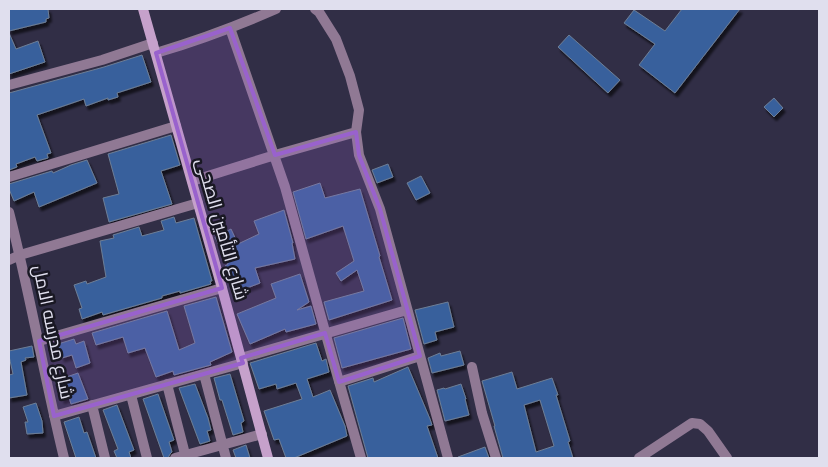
<svg xmlns="http://www.w3.org/2000/svg" width="828" height="467" viewBox="0 0 828 467" font-family="Arial,Cairo,sans-serif">
  <defs>
    <filter id="shadow"><feDropShadow dx="2.5" dy="4" stdDeviation="1" flood-color="#0009"/></filter>
  </defs>
  <rect width="100%" height="100%" fill="#312e46"/>
  <path fill="#39619c" stroke="#6d7e96" fill-rule="evenodd" filter="url(#shadow)" d="M9,9H48L49,18L46,19V22L9,31Z
    M682,9H740L675,93L639,65L655,44L624,23L634,10L665,31Z
    M9,33L16,49L38,41L45,62L9,74Z
    M569,35L620,80L608,93L558,47Z
    M142,55L151,82L117,93L118,97L108,100V98L86,106L84,99L37,115L51,153L47,154L48,158L37,161L35,157L16,164L17,167L9,170V93L104,67Z
    M774,98L783,108L774,117L764,107Z
    M171,135L180,165L161,171L172,204L109,222L103,198L119,194L108,154Z
    M87,160L97,183L39,207L34,192L14,201L9,189V184L52,171L53,173L71,165Z
    M388,164L393,177L377,183L372,170Z
    M421,176L430,193L416,200L407,183Z
    M320,183L325,198L360,189L380,256L379,257L392,300L329,320L324,302L364,291L357,270L341,281L336,273L354,261L343,226L306,239L293,192Z
    M284,210L293,243H292L295,259L255,268L260,283L234,293L230,282L231,281L225,266L228,264L215,237L231,229L238,244L259,234L254,221Z
    M174,217L176,223L194,218L212,281H210L211,284L180,293V291L162,296V298L103,315L102,312L82,319L79,309L82,308L74,285L86,281L87,284L106,277L100,241L114,238L113,235L139,227L142,236L164,230L161,221Z
    M300,274L309,302L297,310L311,306L316,324L286,332L285,329L250,344L237,314L276,298L271,284Z
    M216,297L232,352L210,362L211,365L174,375L173,371L156,377L145,348L128,353L123,337L96,345L92,333L167,311L179,350L195,343L184,306Z
    M448,302L454,327L435,332L437,340L424,344L415,310Z
    M403,318L411,349L342,368L334,338Z
    M74,339L76,344L84,341L90,363L76,368L72,355L62,358L58,344Z
    M316,343L322,361L326,359L329,372L307,379L313,397L330,390L345,426L347,436L294,458H286L279,439L274,440L264,411L302,399L296,383L277,389L276,384L259,389L250,363Z
    M32,346L34,357L25,358L26,360L21,362L27,395L9,398V375L13,374L9,356V351Z
    M460,351L464,365L432,373L428,358L440,353L441,356Z
    M408,367L430,419L432,425L427,426L438,458H368L348,386L373,378L374,382Z
    M512,372L517,389L552,378L558,395H556L570,441L568,442L573,458H503L494,426H495L482,381ZM540,400L554,446L536,452L524,405Z
    M78,373L88,399L71,404L69,397L62,400L55,381Z
    M230,374L244,421L241,423L243,432L233,435L222,400H220L214,378Z
    M195,384L208,418L211,430L207,431L210,441L200,444L179,388Z
    M461,384L466,399H465L469,415L445,421L437,390L444,388L445,389Z
    M158,394L174,440L169,442L172,452L170,454L168,458H164L143,399Z
    M36,403L42,421L43,433L27,434L25,422H28L23,407Z
    M117,405L134,450L129,452L131,458H117L114,451L118,449L103,410Z
    M79,417L84,433L87,432L96,458H76L64,422Z
    M246,445L250,458H236L233,450Z
    M485,447L489,458H458V457Z"/>
  <g fill="none" stroke-linecap="round" stroke-linejoin="round">
    <path stroke="#907994" stroke-width="10" d="M315,9L319,12L336,39L350,76L359,110L356,132L359,155L380,209L448,458
      M230,28L285,187L336,371L361,458
      M156,53C197,41 237,26 276,9
      M9,85L102,60L153,43
      M9,177L176,126
      M192,181L275,155L356,132
      M9,212C30,294 44,376 64,458
      M9,260L20,255L198,203
      M39,341L222,288
      M241,358L407,310
      M472,367L482,413L496,458
      M204,374L226,458
      M339,382L420,356
      M167,384L186,458
      M131,395L147,458
      M92,405L105,458
      M54,416L243,363
      M175,458L262,434
      M639,458L692,423L700,424L708,431L727,458"/>
    <path stroke="#c6a1cb" stroke-width="10" d="M143,9L222,288L268,458"/>
  </g>
  <path fill="#9962cd" fill-opacity="0.2" stroke="#9962cd" stroke-width="4" stroke-linejoin="round" d="M230,28L275,155L356,132L359,155L380,209L420,356L339,382L325,333L241,358L243,363L54,416L39,341L222,288L156,53Z"/>
  <g text-anchor="middle" dominant-baseline="central" stroke-width="5" stroke-linejoin="round" paint-order="stroke">
    <g font-size="18" fill="#e0dfee" stroke="#191823">
      <text transform="translate(222 229) rotate(74)">شارع التأمين الصحى</text>
      <text transform="translate(53 332) rotate(78)">شارع مدرسه الامل</text>
    </g>
  </g>
  <rect width="828" height="467" fill="none" stroke="#e0dfee" stroke-width="20"/>
</svg>
